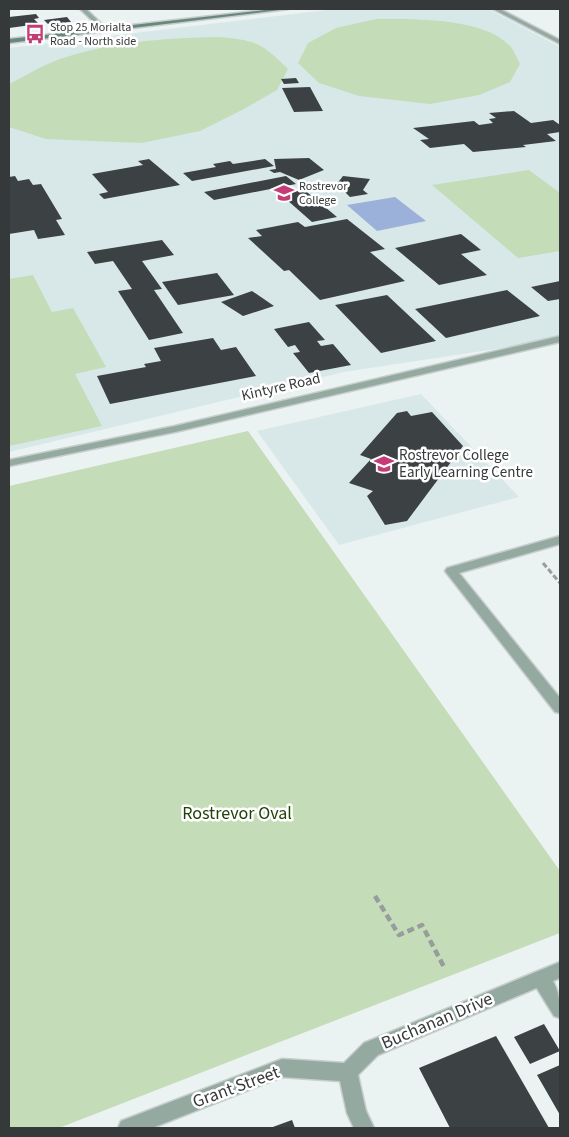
<svg xmlns="http://www.w3.org/2000/svg" width="569" height="1137" viewBox="0 0 569 1137" font-family="'Source Sans 3',sans-serif">
  <rect width="100%" height="100%" fill="#ebf2f2"/>
  <path fill="#d8e8e8" d="M335,9H488L560,47V339L344,372L9,452V48Z
    M421,394L519,497L339,545L257,431Z"/>
  <path fill="#c5dcb9" d="M376,19C413,19 485,17 511,47C515,52 517,59 520,64L510,82L479,95L430,104L359,96L319,83L298,63L308,43L336,28Z
    M218,37C256,40 262,43 288,69L277,90L244,109L200,131L142,143L46,139L9,127V86L11,83C27,75 43,65 60,59C111,42 164,38 218,37Z
    M529,170L560,193V251L518,258L432,185Z
    M33,275L52,312L73,308L106,367L75,374L102,426L9,446V279Z
    M248,431L560,871V933L59,1128H9V486Z"/>
  <path fill="#9cb1d9" d="M395,197L426,221L377,231L347,205Z"/>
  <path fill="#3c4144" d="M36,14L39,18L34,19L39,24L9,28V17Z
    M67,17L71,22L48,24L44,20Z
    M296,78L299,83L284,84L281,79Z
    M310,87L323,111L294,112L282,88Z
    M514,111L531,123L553,120L560,125V132L547,134L556,141L523,145L526,147L473,152L464,144L430,148L420,140L429,139L413,128L474,121L479,125L493,123L489,119L496,118L489,113Z
    M309,158L324,170L299,180L280,172L274,173L269,170L276,169L274,159Z
    M149,159L180,185L104,199L99,194L108,192L92,174L143,165L138,161Z
    M265,159L274,166L192,181L183,173L216,167L213,164L230,161L233,164Z
    M15,176L18,181L29,179L33,185L41,184L62,219L56,220L65,235L38,239L34,230L9,234V177Z
    M286,176L296,184L214,200L204,192Z
    M343,176L370,179L363,190L368,194L350,197L343,190L333,189Z
    M302,188L337,217L312,222L278,192Z
    M347,219L385,249L370,252L405,281L320,300L289,270L284,271L248,238L262,236L256,230L298,222L305,227Z
    M461,234L481,250L461,254L487,275L439,285L395,248Z
    M162,240L174,255L142,261L162,289L154,290L183,333L149,340L118,291L132,289L113,261L95,264L87,252Z
    M217,273L234,295L178,305L162,282Z
    M560,281V299L548,301L531,287Z
    M507,290L540,316L446,338L415,309Z
    M252,291L274,306L243,316L221,302Z
    M387,295L436,341L381,353L335,305Z
    M309,322L325,340L317,341L321,346L333,344L351,365L309,373L293,353L300,352L295,345L288,347L274,329Z
    M213,338L221,350L236,347L256,376L110,404L97,376L146,367L144,364L161,361L154,348Z
    M407,411L411,416L432,412L463,446L407,521L385,525L367,496L373,491L349,483L371,459L360,455L397,413Z
    M544,1024L560,1051L530,1064L514,1037Z
    M496,1036L549,1128H450L419,1068Z
    M560,1065V1115L537,1075Z
    M292,1120L295,1128H270Z"/>
  <g fill="none" stroke-linecap="round" stroke-linejoin="round">
    <defs>
      <path id="lane" d="M540,971C559,978 560,1001 560,1018L554,1016L531,979L534,973Z"/>
      <path id="street" d="M80,9H86L107,29V31H103Z
        M493,9H500L560,40V44Z
        M560,336V342L175,432L9,466V460L175,426Z
        M560,536V544L459,573L560,698V713L555,712L445,571L447,568Z
        M560,962V978L378,1055L358,1075L366,1111L374,1128H354L347,1113L340,1081L282,1077L152,1128H118L121,1121L282,1059L344,1063L364,1043Z"/>
      <path id="secondary" d="M273,9H288L9,43V39Z"/>
    </defs>
    <use href="#lane" stroke="#c7cdcd" stroke-width="3"/>
    <use href="#street" stroke="#c7cdcd" stroke-width="3"/>
    <use href="#secondary" stroke="#c7cdcd" stroke-width="3"/>
    <path stroke="#979c9c" stroke-width="3" stroke-dasharray="5.5 2.5" stroke-linecap="butt" d="M543,563L560,583"/>
    <path stroke="#979c9c" stroke-width="4.5" stroke-dasharray="7 4" stroke-linecap="butt" d="M375,896L399,935L422,925L444,967"/>
    <use href="#lane" fill="#94aaa0" fill-rule="evenodd"/>
    <use href="#street" fill="#94aaa0" fill-rule="evenodd"/>
    <use href="#secondary" fill="#67887a" fill-rule="evenodd"/>
  </g>
  <defs>
    <symbol id="bus-bare" viewBox="-9 -9 18 18"><path d="M-5-6H5V4H4V6H2V4H-2V6H-4V4H-5ZM-3.5-4V0h7V-4ZM-3.5 1.2v1.5H-2V1.2ZM2 1.2v1.5H3.5V1.2Z" fill="#c53b75" stroke="#fff" stroke-width="2.5" paint-order="stroke"/></symbol>
    <symbol id="school-bare" viewBox="-9 -9 18 18"><path d="M0-5L7-2L0 1L-7-2ZM-4 1L0 2.5L4 1V4Q0 6-4 4Z" fill="#c53b75" stroke="#fff" stroke-width="2.5" paint-order="stroke"/></symbol>
  </defs>
  <g fill-rule="evenodd">
    <use href="#bus-bare" x="21" y="20" width="28" height="28"/>
    <use href="#school-bare" x="270" y="179" width="28" height="28"/>
    <use href="#school-bare" x="370" y="450" width="28" height="28"/>
  </g>
  <g text-anchor="middle" dominant-baseline="central" stroke-width="5" stroke-linejoin="round" paint-order="stroke">
    <g font-size="12" fill="#363939" stroke="#fff" text-anchor="start">
      <text x="50" y="27">Stop 25 Morialta<tspan x="50" dy="14">Road - North side</tspan></text>
      <text x="299" y="186">Rostrevor<tspan x="299" dy="14">College</tspan></text>
    </g>
    <g font-size="15" fill="#363939" stroke="#fff">
      <text transform="translate(281 387) rotate(-13)">Kintyre Road</text>
    </g>
    <g font-size="15" fill="#363939" stroke="#fff" text-anchor="start">
      <text x="399" y="455">Rostrevor College<tspan x="399" dy="17">Early Learning Centre</tspan></text>
    </g>
    <g font-size="18" fill="#214207" stroke="#fff">
      <text x="237" y="813">Rostrevor Oval</text>
    </g>
    <g font-size="18" fill="#363939" stroke="#fff">
      <text transform="translate(437 1021) rotate(-23)">Buchanan Drive</text>
      <text transform="translate(236 1087) rotate(-20)">Grant Street</text>
    </g>
  </g>
  <rect width="569" height="1137" fill="none" stroke="#363939" stroke-width="20"/>
</svg>
